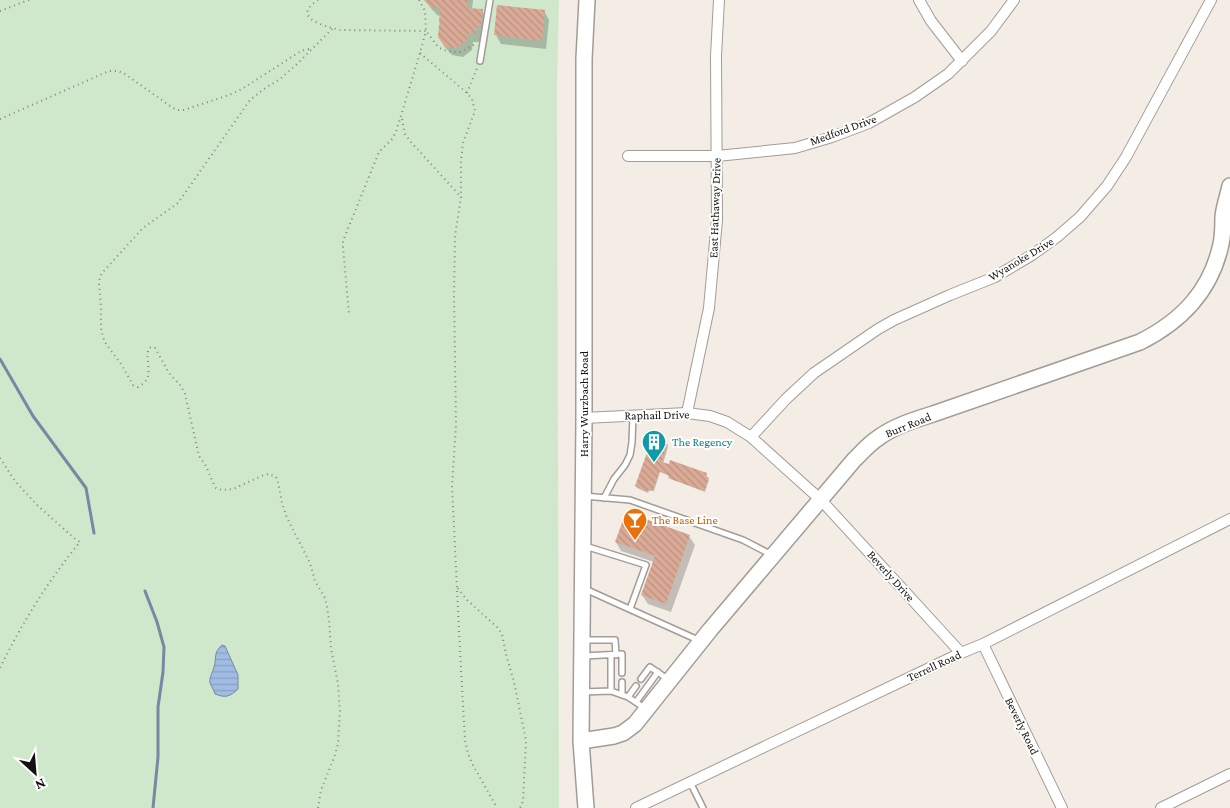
<svg xmlns="http://www.w3.org/2000/svg" width="1230" height="808" viewBox="0 0 1230 808" font-family="'Crimson Pro',serif">
  <defs>
    <pattern id="water-rules" width="6" height="5" patternUnits="userSpaceOnUse" patternTransform="scale(1.25)"><rect width="6" height="5" fill="#a0bce3"/><path d="M0 2.5h6" fill="none" stroke="#89a1c2"/></pattern>
    <pattern id="building-back-hatch" width="6" height="6" patternUnits="userSpaceOnUse" patternTransform="scale(1.25)"><rect width="6" height="6" fill="#daaa96"/><path d="M-1 5l2 2M0 0l6 6M5-1l2 2" fill="none" stroke="#ba9180"/></pattern>
  </defs>
  <rect width="100%" height="100%" fill="#f4ede6"/>
  <path fill="#cfe8cb" d="M0,0H559L557,87L559,808H0Z"/>
  <path fill="url(#water-rules)" stroke="#7689a3" d="M222,645L225,646L238,675V689C230,697 225,698 215,694C214,690 211,686 210,683C209,677 213,672 214,667C217,657 213,653 222,645Z"/>
  <path fill="#0003" d="M424,0H473L472,9L482,10L487,20L481,42H473L472,50L463,57L452,55L444,46L440,25V16L437,15Z
    M544,11L549,20L546,49L501,44L496,35Z
    M666,443L668,447L663,464L706,474L707,475L706,478L709,480L705,492L671,479L670,476L660,472L654,491H649L648,493L637,488L636,486Z
    M689,536L695,545L671,612L648,604L642,595L654,562L621,551L616,542Z"/>
  <g fill="none" stroke-linecap="round" stroke-linejoin="round">
    <path stroke="#7689a3" stroke-width="3" d="M0,359L33,416L86,488L94,533
      M145,591L157,622L164,647L163,672L158,707V757L153,808"/>
  </g>
  <path fill="url(#building-back-hatch)" d="M425,0H467V8L483,9L481,26H477L476,34L468,33L467,40L457,48L445,47L438,37L439,25L440,24L439,22L440,8L430,7Z
    M497,5L545,10L542,41L494,35Z
    M653,436L666,442L665,444H668L662,462L669,464L670,460L707,473L706,476L709,478L704,491L668,478L669,476L660,471L653,490H648L647,492L635,486Z
    M626,512L690,535L666,604L641,595L655,556L615,542Z"/>
  <g fill="none" stroke-linecap="round" stroke-linejoin="round">
    <defs>
      <path id="lane" d="M480,61L490,0
        M584,496L630,500L743,540L772,555
        M604,498L614,479L625,465L630,455L632,442L633,416
        M585,546L646,565L630,609
        M585,589L698,640
        M583,640H615L616,655
        M611,655V691
        M584,656L622,654V673
        M641,679L650,667L669,680
        M622,682V695
        M636,686L628,697L646,709
        M582,692L611,691L628,697
        M636,702L658,672
        M690,782L703,808"/>
      <path id="street" d="M919,0L931,21L962,61
        M628,156H717L795,148L832,137L869,123L915,97L948,74L991,31L1014,0
        M687,413L709,308L717,220L716,56L719,0
        M584,418L687,413L710,416L727,422L751,437L821,500L961,653
        M751,437L786,399L814,373L878,329L894,320L950,295L995,277L1032,255L1057,237L1080,217L1107,186L1126,157L1211,0
        M983,644L1062,808
        M636,808L961,653L983,644L1230,519
        M1161,808L1230,774"/>
      <path id="secondary" d="M581,741L614,736L623,733L635,724L710,630L854,460C862,452 869,444 878,438C894,426 914,420 933,414L1140,342C1182,321 1211,291 1221,244C1223,235 1223,226 1223,217C1224,206 1228,196 1230,186
        M586,808L581,741L584,418V59L587,0"/>
    </defs>
    <use href="#lane" stroke="#a39c96" stroke-width="8"/>
    <use href="#street" stroke="#a39c96" stroke-width="12"/>
    <use href="#secondary" stroke="#a39c96" stroke-width="18"/>
    <path stroke="#88837e" stroke-width="2" stroke-dasharray="1 4" stroke-linecap="butt" d="M318,0C315,2 311,5 309,8C300,21 332,28 340,30L426,31L420,53L396,132L392,139L379,152L343,241V247L349,314
      M419,0L425,11L426,31L438,47L444,50L453,52H461L475,44
      M0,11L29,0
      M420,53L467,93L472,99L475,111L463,143L461,160V197L455,236L454,297L456,425L452,486L460,651L465,740L468,754L473,765L497,808
      M467,93L477,68
      M0,119L109,71H118L125,74L173,108L178,110H184L229,95L242,89L301,51L309,49H312
      M402,119L405,134L410,141L461,197
      M0,458L15,481L37,505L74,538L80,542C48,581 22,623 0,668
      M458,588L467,600L498,628L502,634L506,654L514,682L526,740L523,801L520,808
      M318,808L321,790L334,758L338,744L340,711L338,684L331,648L329,620L327,606L325,598L315,581L310,563L287,518L282,503L278,482L276,477L269,474L264,475L233,489L222,490L216,488L214,485L206,466L199,456L185,394L181,386L169,373L155,348L152,347L149,348L148,351C146,366 155,378 138,387L133,385L121,364L106,344L103,337L101,328V307L99,283L100,277L102,273L143,228L178,203L250,100L264,89L280,79L294,67L333,28"/>
    <use href="#lane" stroke="#fff" stroke-width="5"/>
    <use href="#street" stroke="#fff" stroke-width="10"/>
    <use href="#secondary" stroke="#fff" stroke-width="15"/>
  </g>
  <defs>
    <symbol id="building-pin" viewBox="-11 -11 22 30"><path d="M0 17L-7.5 6A9.5 9.5 0 1 1 7.5 6Z" fill="#0f9aa8" stroke="#fff"/><path d="M-4-6H4V6H1V3H-1V6H-4ZM-2.5-4.3h1.7v1.8h-1.7ZM.8-4.3h1.7v1.8H.8ZM-2.5-1h1.7V.8h-1.7ZM.8-1h1.7V.8H.8Z" fill="#fff"/></symbol>
    <symbol id="bar-pin" viewBox="-11 -11 22 30"><path d="M0 17L-7.5 6A9.5 9.5 0 1 1 7.5 6Z" fill="#e8710a" stroke="#fff"/><path d="M-6-5H6L.8 .8V4.5H3.5V6h-7V4.5H-.8V.8Z" fill="#fff"/></symbol>
  </defs>
  <g fill-rule="evenodd">
    <use href="#building-pin" x="640" y="428" width="28" height="38"/>
    <use href="#bar-pin" x="621" y="506" width="28" height="38"/>
  </g>
  <g text-anchor="middle" dominant-baseline="central" stroke-width="4" stroke-linejoin="round" paint-order="stroke">
    <g font-size="12" fill="#13110f" stroke="#fff">
      <text transform="translate(843 130) rotate(-20)">Medford Drive</text>
      <text transform="translate(715 208) rotate(-88)">East Hathaway Drive</text>
      <text transform="translate(1021 259) rotate(-31)">Wyanoke Drive</text>
      <text transform="translate(584 404) rotate(-90)">Harry Wurzbach Road</text>
      <text transform="translate(657 415) rotate(-1)">Raphail Drive</text>
      <text transform="translate(908 425) rotate(-22)">Burr Road</text>
      <text transform="translate(891 576) rotate(48)">Beverly Drive</text>
      <text transform="translate(934 666) rotate(-25)">Terrell Road</text>
      <text transform="translate(1022 726) rotate(64)">Beverly Road</text>
    </g>
    <g font-size="12" fill="#0d838f" stroke="#fff" text-anchor="start">
      <text x="672" y="442">The Regency</text>
    </g>
    <g font-size="12" fill="#c56008" stroke="#fff" text-anchor="start">
      <text x="652" y="520">The Base Line</text>
    </g>
  </g>
  <g transform="translate(35 773) rotate(154)" stroke="#ffffff" stroke-width="4" paint-order="stroke">
  <path d="M0-4L9 19L0 12L-9 19Z" fill="#13110f"/>
  <text y="-8" font-size="14" font-weight="bold" text-anchor="middle" fill="#13110f">N</text>
  </g>
</svg>
